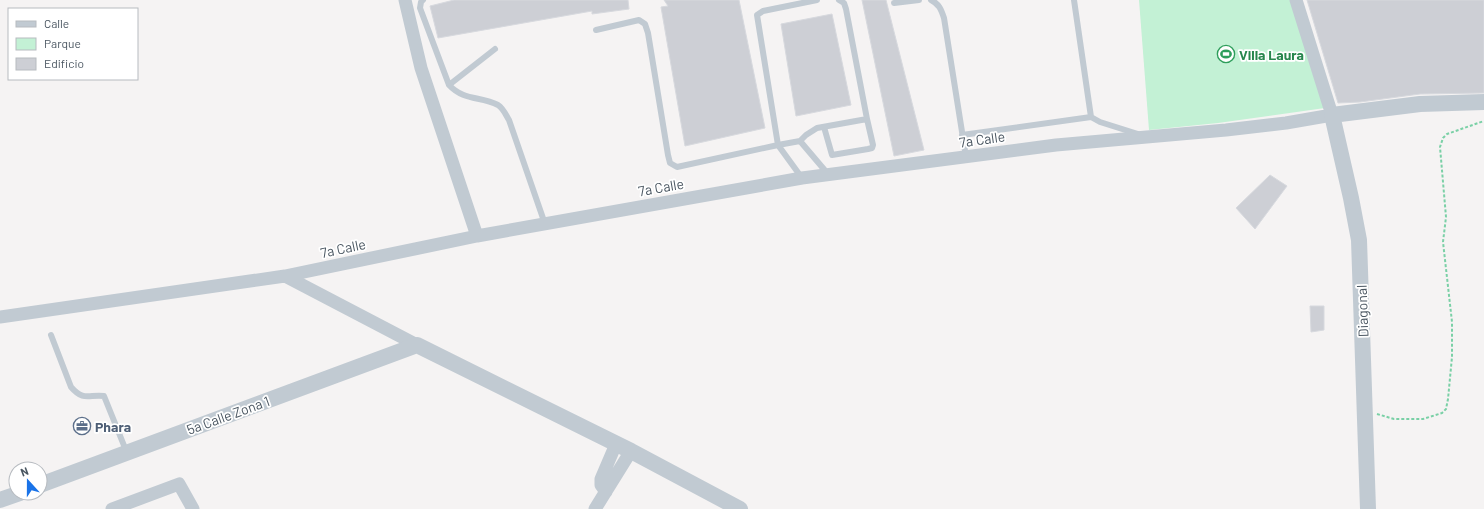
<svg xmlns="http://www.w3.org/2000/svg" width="1484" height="509" viewBox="0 0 1484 509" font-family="Barlow,sans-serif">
  <rect width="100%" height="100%" fill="#f5f3f3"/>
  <path fill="#c3f1d5" d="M1139,0H1293L1325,108L1218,123L1149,130Z"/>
  <path fill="#cdcfd5" stroke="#d7d9de" d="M454,0H628L629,9L592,14V11L438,38L430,6Z
    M664,0H739L765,128L685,146L661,7L668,6Z
    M862,0H886L924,150L894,156Z
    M1307,0H1484V93L1420,94L1360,102L1338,103Z
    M832,14L851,105L796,116L781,24Z
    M1270,175L1287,186L1255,229L1236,208Z
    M1310,306H1324V330L1311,332Z"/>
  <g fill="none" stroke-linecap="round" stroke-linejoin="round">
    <path stroke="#7ad0a6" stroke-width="2" stroke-dasharray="3 2" stroke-linecap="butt" d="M1377,414L1394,419H1423L1442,413L1446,409L1448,399L1452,357V322L1443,242L1446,217L1440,147L1443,138L1447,134L1484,121"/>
    <path stroke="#c1cad2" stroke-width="6" d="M423,0L421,2L420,8L449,85C464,101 480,96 498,105C503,108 506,115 509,120L545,224
      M931,0C939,4 941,9 944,18L966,157
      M1074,0L1091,117
      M894,3L919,0
      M596,30L639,20L645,24L648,33L668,155L670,163L677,167L778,145L757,15L763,11L817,0
      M449,85L495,49
      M824,127L832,155L868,149L872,148L873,145L867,119
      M962,135L1091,117L1100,122L1138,134
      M800,141L828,174
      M802,178L778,145L800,141L806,135L817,128L867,119L846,9L844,3L839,0
      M51,335L71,387C84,402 89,394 104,396L127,453"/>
    <path stroke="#c1cad2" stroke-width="13" d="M405,0L421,68L477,236
      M285,276L417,345
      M0,317L285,276L477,236L802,178L1056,145L1226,130L1286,123L1332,115L1296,0
      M606,492L601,485V479L616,444
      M112,509L179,484L193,509
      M595,509L631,451"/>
    <path stroke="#c1cad2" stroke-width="16" d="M40,485L417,345L631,451L740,509
      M0,500L20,493
      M1368,509L1359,240L1351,198L1332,115L1420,104L1484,102"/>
  </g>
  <defs>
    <symbol id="stadium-ring" viewBox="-11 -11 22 22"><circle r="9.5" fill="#fff" stroke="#2e9e5b" stroke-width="1.5"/><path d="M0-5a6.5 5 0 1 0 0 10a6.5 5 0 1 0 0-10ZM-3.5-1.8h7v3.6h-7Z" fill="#2e9e5b"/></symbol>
    <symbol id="office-ring" viewBox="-11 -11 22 22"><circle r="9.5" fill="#fff" stroke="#5c6f8a" stroke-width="1.5"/><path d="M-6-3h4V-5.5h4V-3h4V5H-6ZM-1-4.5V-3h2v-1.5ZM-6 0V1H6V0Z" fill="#5c6f8a"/></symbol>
  </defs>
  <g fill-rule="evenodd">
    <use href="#stadium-ring" x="1216" y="44" width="20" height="20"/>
    <use href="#office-ring" x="72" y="416" width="20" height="20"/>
  </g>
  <g text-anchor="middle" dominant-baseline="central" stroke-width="3.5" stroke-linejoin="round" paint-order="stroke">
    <g font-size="14" font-weight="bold" fill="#27864d" stroke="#fff" text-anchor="start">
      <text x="1239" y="54">Villa Laura</text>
    </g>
    <g font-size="14" fill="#4a5661" stroke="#fff">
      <text transform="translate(982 139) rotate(-8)">7a Calle</text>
      <text transform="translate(661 187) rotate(-10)">7a Calle</text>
      <text transform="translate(343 248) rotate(-12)">7a Calle</text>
      <text transform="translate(1362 311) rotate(-92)">Diagonal</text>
      <text transform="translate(228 415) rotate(-20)">5a Calle Zona 1</text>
    </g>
    <g font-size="14" font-weight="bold" fill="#4e5e75" stroke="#fff" text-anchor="start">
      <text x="95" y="426">Phara</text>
    </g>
  </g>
  <rect x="8" y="8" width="130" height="72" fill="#ffffff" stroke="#b7bbc0"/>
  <rect x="16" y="21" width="20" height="6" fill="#c1cad2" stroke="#b7bbc0"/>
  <text x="44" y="28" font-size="12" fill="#4a5661">Calle</text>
  <rect x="16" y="38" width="20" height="12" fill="#c3f1d5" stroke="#b7bbc0"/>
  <text x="44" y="48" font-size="12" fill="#4a5661">Parque</text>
  <rect x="16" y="58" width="20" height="12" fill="#cdcfd5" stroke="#b7bbc0"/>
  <text x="44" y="68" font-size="12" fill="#4a5661">Edificio</text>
  <g transform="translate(28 481) rotate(339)"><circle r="19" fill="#ffffff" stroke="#b7bbc0"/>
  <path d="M0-3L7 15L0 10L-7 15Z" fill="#1a73e8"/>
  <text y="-6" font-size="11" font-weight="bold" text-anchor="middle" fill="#4a5661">N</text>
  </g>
</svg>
